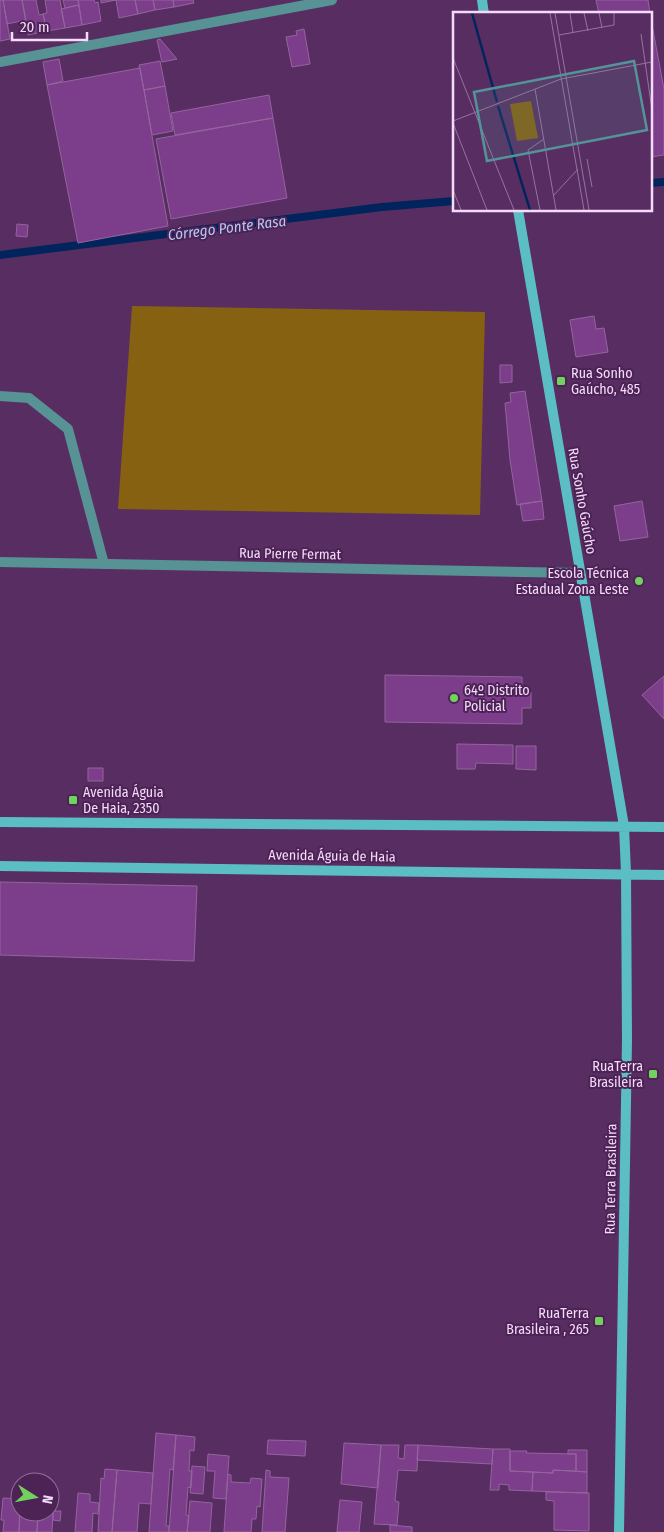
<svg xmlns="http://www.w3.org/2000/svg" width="664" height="1532" viewBox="0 0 664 1532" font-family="'Fira Sans Condensed',sans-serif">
  <rect width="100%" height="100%" fill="#582e62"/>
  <path fill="#876112" d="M132,306L485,312L480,515L118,509Z"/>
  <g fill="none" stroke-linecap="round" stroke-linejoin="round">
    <path stroke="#02245d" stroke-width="8" d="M650,183L664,182
      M0,255L382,207L454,201"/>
  </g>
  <path fill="#7c3d8a" stroke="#93659d" d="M0,0H3L10,39L0,41Z
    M3,0H22L26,20L7,24Z
    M22,0H36L39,15L43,14L47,31L28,35Z
    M45,0H60L65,28L47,31L43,14L47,13Z
    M63,0H78L79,5L65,8Z
    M78,0H94L95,3L98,2L101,21L82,25Z
    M101,0H135L138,14L119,18L116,0L101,3Z
    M135,0H153L155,10L138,14Z
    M153,0H173L174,7L155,10Z
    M173,0H193L194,3L174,7Z
    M596,0H648L650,14H599Z
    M79,5L82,25L65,28L61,9Z
    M650,14L664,89V155L650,157Z
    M304,29L310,64L292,67L286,37L297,35L296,31Z
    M160,39L176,58L177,59L162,62L157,40Z
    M59,59L63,81L47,85L43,62Z
    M160,61L165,86L144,90L139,65Z
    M140,68L168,226L78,243L47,85Z
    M165,86L173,131L152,135L144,90Z
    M269,95L273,118L175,135L171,113Z
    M273,118L287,198L171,219L156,139Z
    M17,224L28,225L27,237L16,236Z
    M594,316L596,329L604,328L608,352L576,357L570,320Z
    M500,365H512V382L500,383Z
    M525,391L542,501L517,505L510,460L505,403L511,402L510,393Z
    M542,501L544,519L523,521L520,504Z
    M642,501L648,537L620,541L614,506Z
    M385,675L522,677V692H531V708H522V724L385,722Z
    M664,676V719L642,695Z
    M457,744L513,745V764L476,763L475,769H457Z
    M516,746H536V770L516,769Z
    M88,768H103V781H88Z
    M0,882L197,886L194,961L0,955Z
    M156,1433L176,1435L173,1470L170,1469L166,1526H169V1532H149Z
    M176,1435L195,1437L194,1451L190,1450L189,1471H192L191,1488L188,1487L186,1515L189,1516L187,1532H169Z
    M268,1440L306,1441L305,1456L267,1454Z
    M344,1443L381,1445L378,1488L341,1484Z
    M381,1445H399L398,1458L404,1459L405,1445H418L417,1471L398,1470L395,1501L399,1502L397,1525L374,1524Z
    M418,1445L493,1449L492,1464L417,1460Z
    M493,1449H510V1471L533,1472L532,1491L509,1490V1485L499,1484V1490H490Z
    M568,1450H587V1472L576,1471V1454H568Z
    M510,1451H527L526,1453L576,1454V1471L553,1470V1473L510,1471Z
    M208,1454L229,1456L226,1499L213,1498L215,1471H207Z
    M192,1466L205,1467L203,1494L190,1493Z
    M105,1469L117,1470L112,1532H98L101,1478L104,1479Z
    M117,1470L153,1473L151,1504L139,1503L137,1532H112Z
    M266,1470L270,1471V1477L289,1478L285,1532H262Z
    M553,1470L587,1472V1493L532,1491L533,1472L553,1473Z
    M228,1474L231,1475V1482L250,1483L251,1478L262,1479L260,1507L257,1506L256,1519H252L251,1532H224Z
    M546,1492L589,1493V1531L554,1530V1501L546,1500Z
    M78,1493L90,1494V1502L99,1503L98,1514L93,1513L92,1532H75Z
    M3,1498L20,1499L19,1532H3L4,1520H1Z
    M340,1500L362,1502L359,1532H337Z
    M190,1501L212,1503L210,1532H187Z
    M50,1511H53L52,1532H37L38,1512H50Z
    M53,1511H61L60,1521L53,1520Z
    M20,1512H38L37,1532H19Z
    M390,1525L412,1527V1532H390Z"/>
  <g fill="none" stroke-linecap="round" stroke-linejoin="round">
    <path stroke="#579295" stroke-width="10" d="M0,396L29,398L68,429L104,564"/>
    <path stroke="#579295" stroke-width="10" d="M0,62L332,0
      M0,562L580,573"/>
    <path stroke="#5bbec4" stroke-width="10" d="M482,0L484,14
      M518,210L624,826L626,873L627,1040L619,1532
      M0,822L664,827
      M0,866L664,875"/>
  </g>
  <g fill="#72d25e" stroke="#4d2356" stroke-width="2">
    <rect x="556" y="376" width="10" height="10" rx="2.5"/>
    <circle cx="639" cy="581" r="5"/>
    <circle cx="454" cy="698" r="5"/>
    <rect x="68" y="795" width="10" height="10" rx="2.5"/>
    <rect x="648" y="1069" width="10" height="10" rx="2.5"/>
    <rect x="594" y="1316" width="10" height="10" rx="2.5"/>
  </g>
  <g text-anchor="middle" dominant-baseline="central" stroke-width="4" stroke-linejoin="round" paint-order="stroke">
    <g font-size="14" fill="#f4dbfa" stroke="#4d2356" text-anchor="start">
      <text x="571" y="373">Rua Sonho<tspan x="571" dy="16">Gaúcho, 485</tspan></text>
      <text x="629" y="573" text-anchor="end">Escola Técnica<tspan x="629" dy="16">Estadual Zona Leste</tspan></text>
      <text x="464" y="690">64º Distrito<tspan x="464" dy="16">Policial</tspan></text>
      <text x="83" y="792">Avenida Águia<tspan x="83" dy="16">De Haia, 2350</tspan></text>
      <text x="643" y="1066" text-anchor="end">RuaTerra<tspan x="643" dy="16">Brasileira</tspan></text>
      <text x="589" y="1313" text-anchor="end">RuaTerra<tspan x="589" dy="16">Brasileira , 265</tspan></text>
    </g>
    <g font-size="14" fill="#f4dbfa" stroke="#4d2356">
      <text transform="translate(582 501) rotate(80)">Rua Sonho Gaúcho</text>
      <text transform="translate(290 554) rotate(1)">Rua Pierre Fermat</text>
      <text transform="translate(332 856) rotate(1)">Avenida Águia de Haia</text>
      <text transform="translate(611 1179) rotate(-89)">Rua Terra Brasileira</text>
    </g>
    <g font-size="15" font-style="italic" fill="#afc9f4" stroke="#4d2356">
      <text transform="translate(227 228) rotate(-7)">Córrego Ponte Rasa</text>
    </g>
  </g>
  <g transform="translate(453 12)">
    <rect width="199" height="199" fill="#582e62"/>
    <path d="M78,89L85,126L64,129L57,92Z" fill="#876112"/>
    <path fill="none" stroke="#02245d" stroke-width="2.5" d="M19,1L44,90M45,94L77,198"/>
    <path fill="none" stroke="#96739f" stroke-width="1" d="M97,1L131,198M102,1L136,198M117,1L120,21M131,1L135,19M146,1L149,16M188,22L199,98M106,23L161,13V1M0,46L61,198M82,77L103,198M0,109L108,67L199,50M0,111L34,198M134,147L139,175M0,178L8,198M101,183L125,157M87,198L75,138L91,127"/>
    <path fill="#549498" fill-opacity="0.15" stroke="#549498" stroke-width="2.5" d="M181,49L194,118L34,149L21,80Z"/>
    <rect width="199" height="199" fill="none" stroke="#f4dbfa" stroke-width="2.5"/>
  </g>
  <g transform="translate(35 1497) rotate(101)"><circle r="24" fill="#4d2356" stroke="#906d98"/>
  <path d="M0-4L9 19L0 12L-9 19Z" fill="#72d25e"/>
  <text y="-8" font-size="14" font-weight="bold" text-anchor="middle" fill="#f4dbfa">N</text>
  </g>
  <path d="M12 32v8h75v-8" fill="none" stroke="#f4dbfa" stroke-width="2.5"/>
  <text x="20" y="32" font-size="15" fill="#f4dbfa" stroke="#4d2356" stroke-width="4" paint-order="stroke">20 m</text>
</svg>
